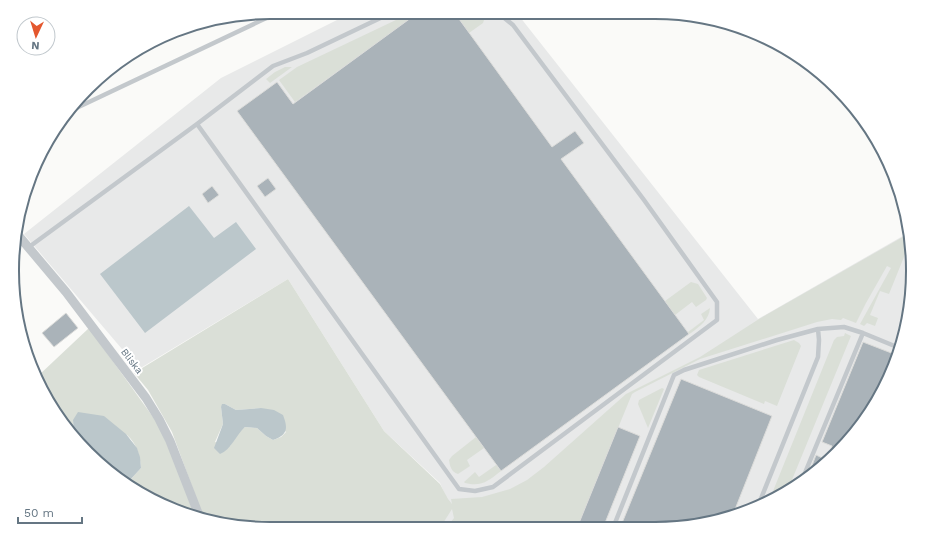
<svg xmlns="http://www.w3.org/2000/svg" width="925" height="541" viewBox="0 0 925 541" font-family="'Work Sans',sans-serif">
  <rect width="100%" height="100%" fill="#fafaf8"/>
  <path fill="#e8e9e9" d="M353,12H516L758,319L908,233V321L869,414L837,453L784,494L737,515L672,528H357L447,499L440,483L384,431L288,279L139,369L24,234L221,78Z"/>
  <path fill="#dadfd7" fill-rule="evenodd" d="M405,12H419L295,102L279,80L297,67L398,19Z
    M454,12H469L478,20L482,15L484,20L483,23L469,33Z
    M285,67H292L270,83L266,79L275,72Z
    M908,234V247L889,294L880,291L870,315L878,318L875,326L867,323L864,326L860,324L891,268L887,266L866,303L856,323L843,318L841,320L832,319L817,322L700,359L635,392L632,394L577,528H446L454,518L452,509L440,528H373L366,526L349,528H253L204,519L172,432L148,390L134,373L288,279L384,431L440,484L448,499L452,504L451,499L482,497L510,489L527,480L544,467L626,394L700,357L759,319ZM225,404L236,410L261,408L286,432L281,437L273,440L266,436L257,428L245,427L238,433L230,446L215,442L223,424L221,407Z
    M691,282L698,284L707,298L706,300L696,307L692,302L675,315L665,301Z
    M710,308C709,320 700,326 691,333L689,334L688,332L704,320L701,314Z
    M89,328L158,424L174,460L195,517L187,515L127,485L123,482L130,480L141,468C140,455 137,444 127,435C122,431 81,423 73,420L74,436L66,428L38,376Z
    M845,333L851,336L787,492L769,501L834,340L837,337L844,336Z
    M794,340L799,343L801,346L777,406L765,401L764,404L699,377L697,375L699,370Z
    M662,388L664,389L648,428L638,404L639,400Z
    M476,437L484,448L467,460L470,466L458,474C451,472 450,466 449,460L452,456Z
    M496,465L501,471C488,481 482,487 465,483L464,482L475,472L479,477Z"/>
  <path fill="#bbc7cb" d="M189,206L214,238L236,222L256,249L145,333L100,274Z
    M222,404H225L236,410L261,408L274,410L283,415C288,428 288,435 273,440L266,436L257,428L245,427C236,435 231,450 220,454L214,448L223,424L221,407Z
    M78,412L104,416L126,434L137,448L140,457L141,468L130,480L123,482L74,436L73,420Z"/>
  <path fill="#aab3b9" stroke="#dcdcda" d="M419,12H454L552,147L575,131L584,143L561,159L689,334L501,471L237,111L277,82L293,104Z
    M268,178L276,189L265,197L257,186Z
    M212,186L219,195L208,203L202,194Z
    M66,313L78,328L54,347L42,333Z
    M863,342L894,354L869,414L837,453L808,476L816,455L827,460L832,446L822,442Z
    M681,379L772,416L732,517L672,528H620Z
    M618,427L640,436L603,528H577Z"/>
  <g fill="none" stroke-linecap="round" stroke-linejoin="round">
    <path stroke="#c3c8cc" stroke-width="4.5" d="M70,111L279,12
      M197,124L459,489L475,491L493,487L717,320V302L644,200L513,25L497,12
      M29,247L197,124L273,66L307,53L393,12
      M802,480L863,333
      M758,506L818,357L819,340L818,329
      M613,528L674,375L684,370L777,340L818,329L844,327L863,333L897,347"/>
    <path stroke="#c3c8cc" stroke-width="9" d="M18,235L66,292L146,398L159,419L170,441L200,518"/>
  </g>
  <g text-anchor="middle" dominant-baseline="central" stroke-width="4" stroke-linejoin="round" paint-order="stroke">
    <g font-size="10" fill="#657683" stroke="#fff">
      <text transform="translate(132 361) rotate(53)">Bliska</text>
    </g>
  </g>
  <path d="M0 0H925V541H0ZM270 19H655A251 251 0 0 1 906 270V271A251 251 0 0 1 655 522H270A251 251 0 0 1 19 271V270A251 251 0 0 1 270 19Z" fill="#fff" fill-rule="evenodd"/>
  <path fill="none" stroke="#657683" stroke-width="2" d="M270 19H655A251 251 0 0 1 906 270V271A251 251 0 0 1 655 522H270A251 251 0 0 1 19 271V270A251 251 0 0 1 270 19Z"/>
  <g transform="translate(36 36) rotate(184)"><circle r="19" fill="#ffffff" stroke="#c1c8cd"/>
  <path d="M0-3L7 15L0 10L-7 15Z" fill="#e4572e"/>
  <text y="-6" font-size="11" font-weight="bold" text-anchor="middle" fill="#657683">N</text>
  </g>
  <path d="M18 517v6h64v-6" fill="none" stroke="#657683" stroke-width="2"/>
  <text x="24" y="517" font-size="12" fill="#657683" stroke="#ffffff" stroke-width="3" paint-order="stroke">50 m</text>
</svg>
